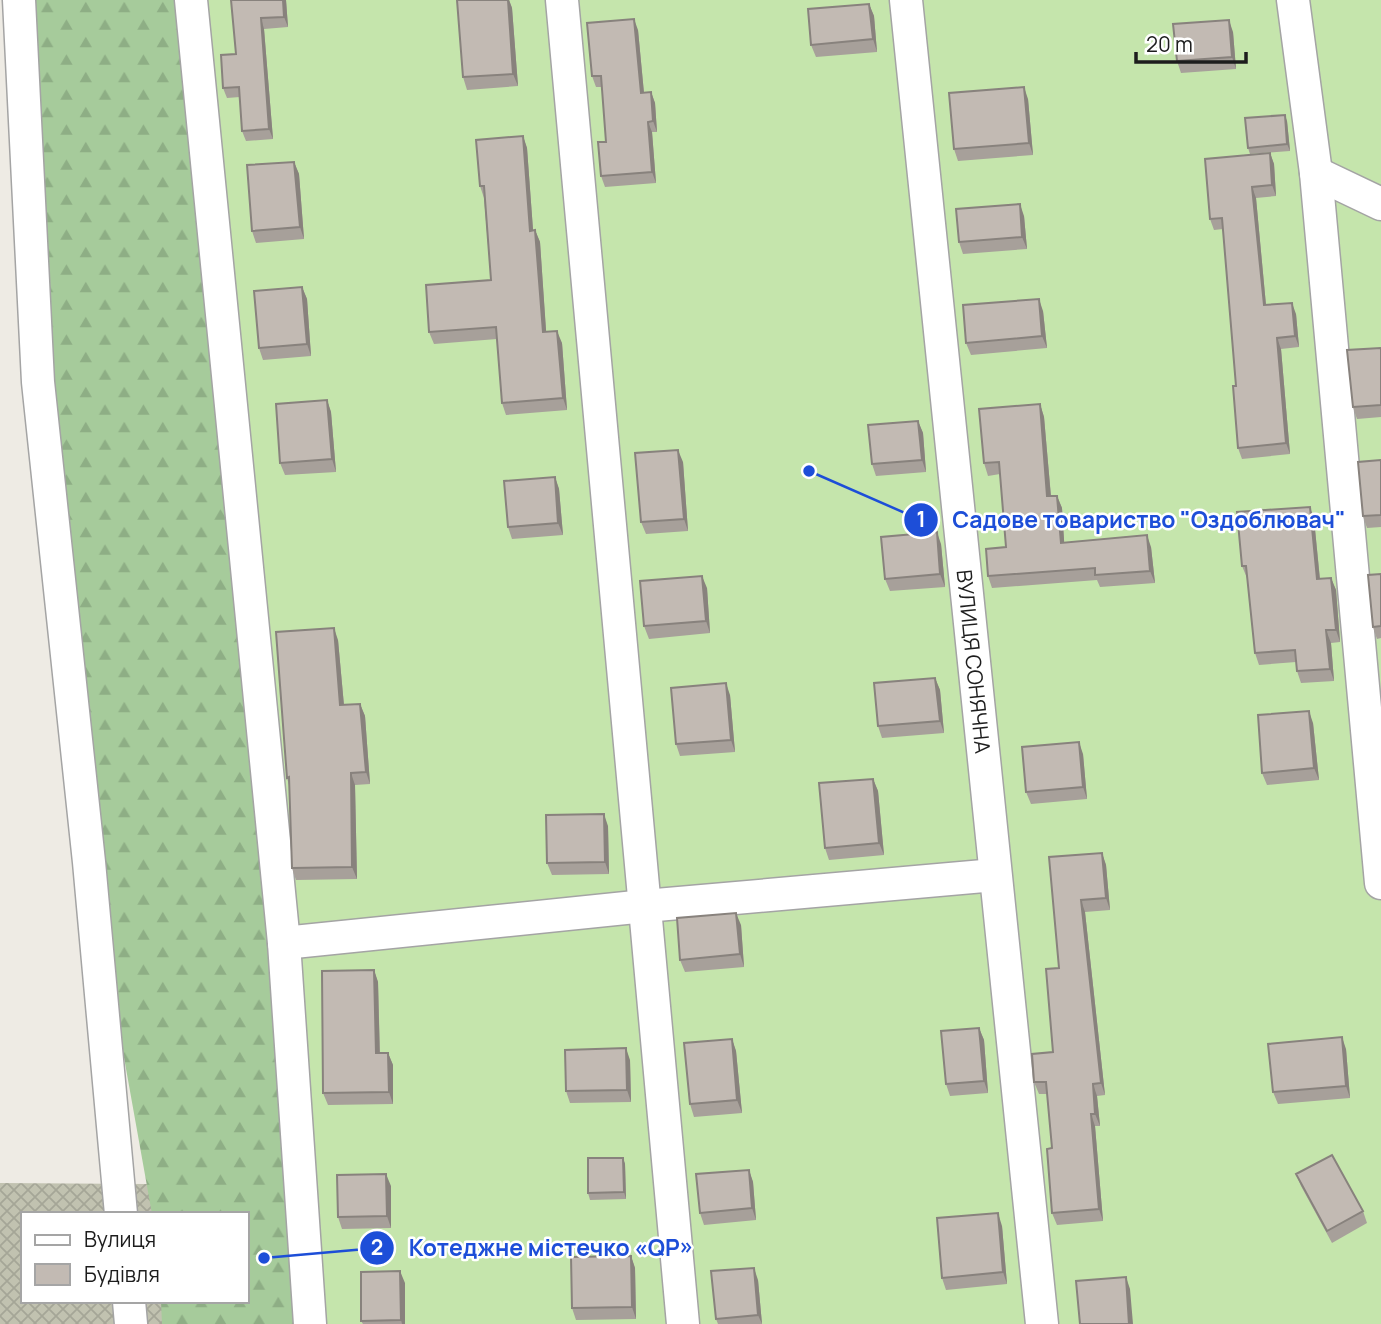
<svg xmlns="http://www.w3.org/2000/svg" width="1381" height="1324" viewBox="0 0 1381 1324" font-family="Manrope,sans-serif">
  <defs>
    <pattern id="construction-cross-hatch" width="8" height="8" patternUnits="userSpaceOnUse" patternTransform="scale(1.75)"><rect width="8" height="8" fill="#c1c2b0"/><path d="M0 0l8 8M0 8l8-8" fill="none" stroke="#a5a697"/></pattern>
    <pattern id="forest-firs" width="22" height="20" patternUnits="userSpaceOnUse" patternTransform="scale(1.75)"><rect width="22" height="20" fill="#a6cb9b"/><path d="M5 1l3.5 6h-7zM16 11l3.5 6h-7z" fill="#8eae85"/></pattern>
  </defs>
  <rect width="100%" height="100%" fill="#eeebe4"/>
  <path fill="url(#construction-cross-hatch)" fill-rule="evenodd" d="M0,1183L276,1185L287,1324H0ZM23,1214H247V1301H23Z"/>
  <path fill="url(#forest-firs)" d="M19,0H191L310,1324H162L161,1301H247V1214H152L89,862Z"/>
  <path fill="#c5e5ac" d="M191,0H1381V1324H310Z"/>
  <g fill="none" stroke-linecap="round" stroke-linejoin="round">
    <defs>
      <g id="street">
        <path d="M19,0L38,382L89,862L121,1214"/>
        <path d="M191,0L284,943L310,1324"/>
        <path d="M562,0L683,1324"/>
        <path id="s1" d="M906,0L1042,1324"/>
        <path d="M1293,0L1316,173L1381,883"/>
        <path d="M1316,173L1381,204"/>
        <path d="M284,943L645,906L995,875"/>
        <path d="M129,1301L131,1324"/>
      </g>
    </defs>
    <use href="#street" stroke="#a4a4a4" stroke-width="35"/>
    <use href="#street" stroke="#fff" stroke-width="32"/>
  </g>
  <path fill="#a7a09a" d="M231,0H286L288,27L264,29L273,139L246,141L242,131L240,97L227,98L223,88L236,54Z
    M457,0H509L512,8L518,86L467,90L463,77Z
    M869,4L874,16L877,52L816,57L811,45Z
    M638,30L644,93L651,92L655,103L657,132H652L656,183L605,187L601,176L606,142L602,87H596L592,76Z
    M1233,32L1236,69L1181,73L1177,61Z
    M1028,99L1033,155L958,161L954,149Z
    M1287,121L1290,151L1250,154L1248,148Z
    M523,136L527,148L533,230H535L540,242L546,332L562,343L567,410L506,415L502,403L497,339L434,344L429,332L491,280L484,198L480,186Z
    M1270,153L1274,164L1276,196L1256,198L1266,305L1296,314L1299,347L1281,349L1290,454L1242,459L1238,448L1236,386L1223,229L1214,230L1210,219Z
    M294,162L299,174L304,239L256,243L252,231Z
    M1024,216L1027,249L963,254L959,242Z
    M302,287L307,299L311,356L263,360L259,348Z
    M1043,311L1047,348L971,355L966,343Z
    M1381,348V417L1357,419L1353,407Z
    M327,400L331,412L336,472L285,475L280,463Z
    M1040,404L1044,417L1051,496H1057L1062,508L1064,542L1151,547L1155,583L1100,587L1097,580L992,588L988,576L1006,547L1000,474L988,476L984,463Z
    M918,421L923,433L926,472L876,476L872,464Z
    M1381,460V527L1367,528L1363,516Z
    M683,462L688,531L646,534L641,522Z
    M555,477L559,489L563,535L512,539L508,527Z
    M1314,519L1320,579L1331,578L1336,590L1340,642L1331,643L1334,681L1301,683L1297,671L1296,662L1259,665L1255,653L1247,578L1242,566Z
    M941,544L945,587L890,591L885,579Z
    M1381,574V638L1377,639L1373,627Z
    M707,588L710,633L649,639L644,626Z
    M338,640L344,705L360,704L365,716L370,784L355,785L357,879L296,880L292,868L289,785L287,778Z
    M935,678L940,690L944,733L882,738L878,726Z
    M730,695L735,752L680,756L676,744Z
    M1313,723L1319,780L1267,785L1262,773Z
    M1083,754L1087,799L1031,804L1026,792Z
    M873,779L878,791L884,855L829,860L825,848Z
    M608,826L609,874L552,875L547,863Z
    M1102,853L1106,865L1110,910L1085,912L1105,1095L1097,1096L1100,1126H1095L1103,1221L1057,1225L1052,1213V1148L1048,1094H1039L1034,1082L1053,1052L1059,968L1049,857Z
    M741,925L744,967L685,972L680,960Z
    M374,970L378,982L380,1053H388L393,1065V1104L328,1105L323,1093Z
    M979,1028L984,1040L988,1093L950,1096L946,1084Z
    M732,1039L736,1051L742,1113L694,1117L690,1104Z
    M1346,1049L1350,1098L1278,1104L1273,1092Z
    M630,1060L631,1102L570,1103L566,1091Z
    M623,1158L625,1164L626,1199L590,1200L588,1193Z
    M749,1170L753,1182L756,1220L704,1225L700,1213Z
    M1296,1174L1363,1211L1367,1223L1332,1243L1301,1186Z
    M391,1186V1228L342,1229L338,1217Z
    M1002,1226L1007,1284L946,1290L942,1278Z
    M631,1256L635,1268L636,1319L576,1320L572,1308Z
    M758,1280L762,1324H718L716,1319Z
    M405,1283V1324H363L361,1321Z"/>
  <path fill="#88827d" d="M283,0H286L288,27L284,17Z
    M508,0H509L512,8L518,86L513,74Z
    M869,4L874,16L877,52L873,39Z
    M261,18L264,29L273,139L269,129Z
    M634,19L638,30L645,104L641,93Z
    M1229,20L1233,32L1236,69L1232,57Z
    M1024,87L1028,99L1033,155L1029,143Z
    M651,92L655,103L657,132L653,121Z
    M1285,115L1287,121L1290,151L1287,144Z
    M648,122L652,132L656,183L652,172Z
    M523,136L527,148L534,243L530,231Z
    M1270,153L1274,164L1276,196L1272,185Z
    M294,162L299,174L304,239L300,227Z
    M1252,187L1256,198L1267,316L1264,305Z
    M1020,204L1024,216L1027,249L1022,237Z
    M535,230L540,242L547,344L543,332Z
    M302,287L307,299L311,356L307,344Z
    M1039,299L1043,311L1047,348L1042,336Z
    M1292,303L1296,314L1299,347L1295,336Z
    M557,331L562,343L567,410L563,398Z
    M1277,338L1281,349L1290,454L1286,443Z
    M327,400L331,412L336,472L332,459Z
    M1040,404L1044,417L1052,509L1047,496Z
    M918,421L923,433L926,472L922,460Z
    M678,450L683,462L688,531L684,519Z
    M555,477L559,489L563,535L558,523Z
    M1057,496L1062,508L1065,555L1061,543Z
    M1310,507L1314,519L1321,591L1317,579Z
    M937,532L941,544L945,587L940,574Z
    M1147,535L1151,547L1155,583L1150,571Z
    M702,576L707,588L710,633L706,621Z
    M1331,578L1336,590L1340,642L1336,630Z
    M334,628L338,640L345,717L340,705Z
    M1326,630L1331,643L1334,681L1330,669Z
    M935,678L940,690L944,733L940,721Z
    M726,683L730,695L735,752L731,740Z
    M360,704L365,716L370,784L366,772Z
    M1309,711L1313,723L1319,780L1314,768Z
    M1079,742L1083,754L1087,799L1083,787Z
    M351,773L355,785L357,879L352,867Z
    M873,779L878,791L884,855L879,843Z
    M604,814L608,826L609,874L605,862Z
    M1102,853L1106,865L1110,910L1106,898Z
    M1081,900L1085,912L1105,1095L1101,1083Z
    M736,913L741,925L744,967L740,954Z
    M374,970L378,982L380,1065L376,1053Z
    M979,1028L984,1040L988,1093L984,1081Z
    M1342,1037L1346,1049L1350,1098L1346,1086Z
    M732,1039L736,1051L742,1113L737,1100Z
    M626,1048L630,1060L631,1102L627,1090Z
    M388,1053L393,1065V1104L389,1092Z
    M1093,1084L1097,1096L1100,1126L1095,1114Z
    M1091,1114L1095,1126L1103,1221L1099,1209Z
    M623,1158L625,1164L626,1199L624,1192Z
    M749,1170L753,1182L756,1220L752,1208Z
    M386,1174L391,1186V1228L387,1216Z
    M998,1213L1002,1226L1007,1284L1003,1272Z
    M631,1256L635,1268L636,1319L632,1307Z
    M754,1268L758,1280L762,1324L758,1315Z
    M400,1271L405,1283V1324H402L401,1320Z
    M1126,1277L1130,1289L1133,1324H1129Z"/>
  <path fill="#c2bab3" stroke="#88827d" stroke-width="2" d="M231,0H283L284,17L261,18L269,129L242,131L239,87L223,88L221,55L236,54Z
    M457,0H508L513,74L463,77Z
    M869,4L873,39L811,45L808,9Z
    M634,19L641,93L651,92L653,121L648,122L652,172L601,176L598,142H606L601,76H592L587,23Z
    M1229,20L1232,57L1177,61L1173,24Z
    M1024,87L1029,143L954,149L949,93Z
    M1285,115L1287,144L1248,148L1245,118Z
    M523,136L530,231L535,230L543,332L557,331L563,398L502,403L496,327L429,332L426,285L491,280L484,186H480L476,140Z
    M1270,153L1272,185L1252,187L1264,305L1292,303L1295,336L1277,338L1286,443L1238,448L1233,386H1236L1222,218L1210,219L1205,159Z
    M294,162L300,227L252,231L247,165Z
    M1020,204L1022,237L959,242L956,209Z
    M302,287L307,344L259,348L254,291Z
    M1039,299L1042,336L966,343L963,305Z
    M1381,348V405L1353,407L1347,350Z
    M327,400L332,459L280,463L276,404Z
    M1040,404L1047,496H1057L1061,543L1147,535L1150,571L1095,575V568L988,576L986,549L1006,547L999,462L984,463L979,409Z
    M918,421L922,460L872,464L868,425Z
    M678,450L684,519L641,522L635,453Z
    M1381,460V515L1363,516L1358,462Z
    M555,477L558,523L508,527L504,481Z
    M1310,507L1317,579L1331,578L1336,630H1326L1330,669L1297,671L1295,650L1255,653L1246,566H1242L1237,512Z
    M937,532L940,574L885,579L881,537Z
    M1381,574V626L1373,627L1368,575Z
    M702,576L706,621L644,626L640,581Z
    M334,628L340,705L360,704L366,772L351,773L352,867L292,868L289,777L287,778L276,632Z
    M935,678L940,721L878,726L874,683Z
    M726,683L731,740L676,744L671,688Z
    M1309,711L1314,768L1262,773L1258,715Z
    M1079,742L1083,787L1026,792L1022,747Z
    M873,779L879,843L825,848L819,783Z
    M604,814L605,862L547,863L546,815Z
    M1102,853L1106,898L1081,900L1101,1083L1093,1084L1095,1114H1091L1099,1209L1052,1213L1047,1149L1052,1148L1046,1082H1034L1032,1054L1053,1052L1046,969L1059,968L1049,857Z
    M736,913L740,954L680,960L677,918Z
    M374,970L376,1053H388L389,1092L323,1093L322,971Z
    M979,1028L984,1081L946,1084L941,1031Z
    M1342,1037L1346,1086L1273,1092L1268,1044Z
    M732,1039L737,1100L690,1104L684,1043Z
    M626,1048L627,1090L566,1091L565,1050Z
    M1332,1155L1363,1211L1327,1231L1296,1174Z
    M588,1158H623L624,1192L588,1193Z
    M749,1170L752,1208L700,1213L696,1174Z
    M386,1174L387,1216L338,1217L337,1175Z
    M998,1213L1003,1272L942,1278L937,1218Z
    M631,1256L632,1307L572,1308L571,1257Z
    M754,1268L758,1315L716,1319L711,1271Z
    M400,1271L401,1320L361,1321V1272Z
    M1126,1277L1129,1324H1080L1076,1281Z"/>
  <g text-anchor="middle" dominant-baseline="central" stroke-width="5" stroke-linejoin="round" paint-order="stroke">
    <g font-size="21" fill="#1d1d1d" stroke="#fff">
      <text stroke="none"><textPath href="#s1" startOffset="665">ВУЛИЦЯ СОНЯЧНА</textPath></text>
    </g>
  </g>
  <path fill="none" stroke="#1d4ed8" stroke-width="2.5" d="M809 471L921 520M264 1258L377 1248"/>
  <g fill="#1d4ed8" stroke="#fff" stroke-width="2.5">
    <circle cx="809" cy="471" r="7"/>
    <circle cx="264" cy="1258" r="7"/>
    <circle cx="921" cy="520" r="18"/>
    <circle cx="377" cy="1248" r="18"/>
  </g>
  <g font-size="21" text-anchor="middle" font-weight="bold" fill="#fff">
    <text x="921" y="527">1</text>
    <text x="377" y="1255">2</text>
  </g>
  <g font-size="23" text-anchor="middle" font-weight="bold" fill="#1d4ed8" stroke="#fff" stroke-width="5" stroke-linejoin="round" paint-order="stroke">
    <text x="1149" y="528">Садове товариство "Оздоблювач"</text>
    <text x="551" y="1256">Котеджне містечко «QP»</text>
  </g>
  <rect x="21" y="1212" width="228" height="91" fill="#ffffff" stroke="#a5a5a5" stroke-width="2"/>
  <rect x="35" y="1235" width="35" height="10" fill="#ffffff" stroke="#a5a5a5" stroke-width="2"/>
  <text x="84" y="1247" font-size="21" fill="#1d1d1d">Вулиця</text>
  <rect x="35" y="1264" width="35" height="21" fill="#c2bab3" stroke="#a5a5a5" stroke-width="2"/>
  <text x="84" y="1282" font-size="21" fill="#1d1d1d">Будівля</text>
  <path d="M1136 52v10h110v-10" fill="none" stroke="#1d1d1d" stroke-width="3.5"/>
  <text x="1146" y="52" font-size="21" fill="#1d1d1d" stroke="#ffffff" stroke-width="5" paint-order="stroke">20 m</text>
</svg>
